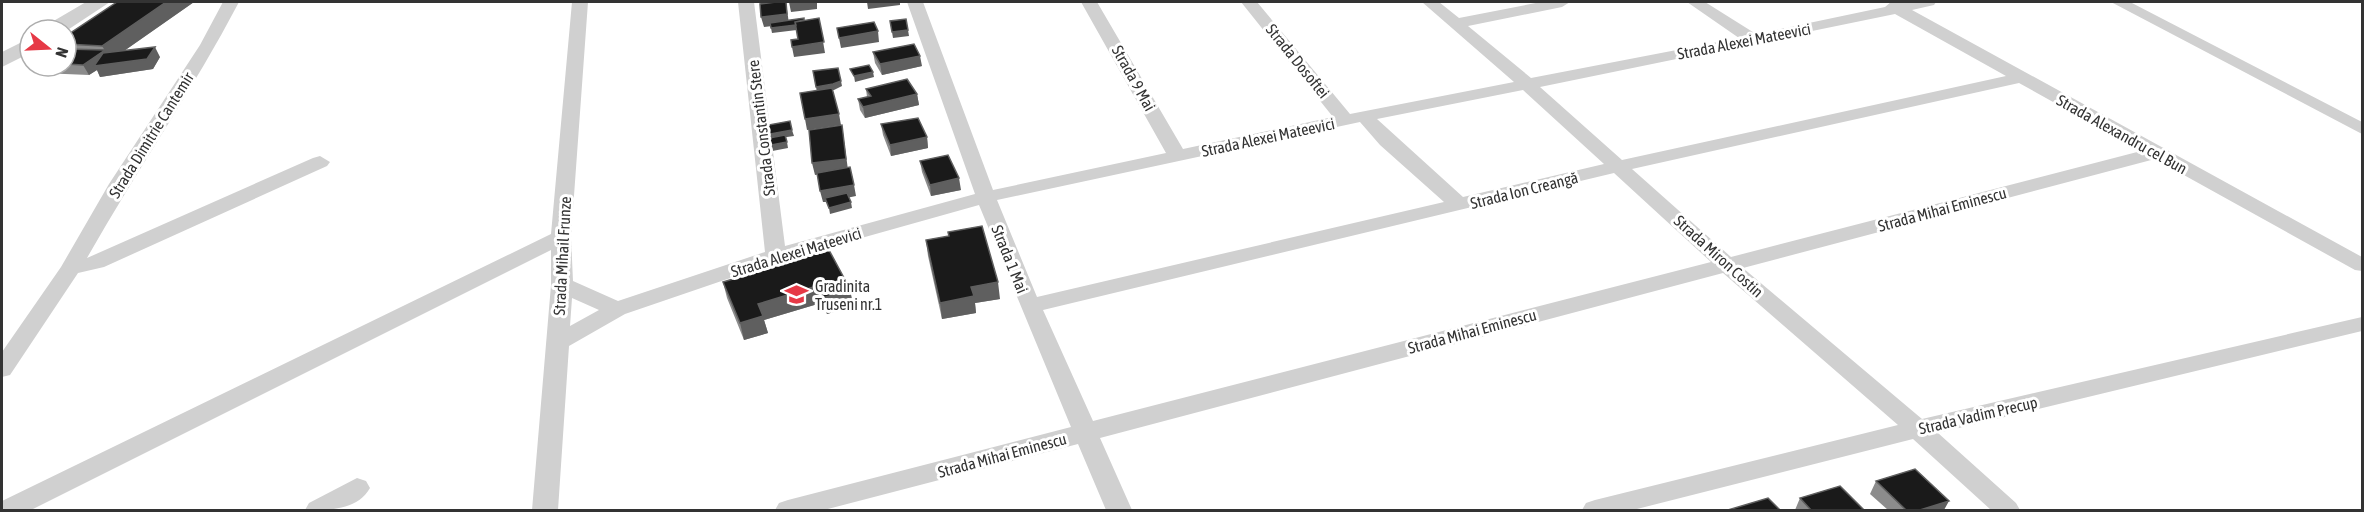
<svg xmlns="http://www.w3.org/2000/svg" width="2364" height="512" viewBox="0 0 2364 512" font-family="'Asap Condensed',sans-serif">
  <rect width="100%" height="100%" fill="#fff"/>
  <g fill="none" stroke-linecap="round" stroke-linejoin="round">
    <path fill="#d0d0d0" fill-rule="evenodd" d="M223,2H239C193,90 136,171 87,258L313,158L320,156L330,162L327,166L104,267L78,273L10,375L2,377V352L61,267L109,184L200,45Z
      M572,2H588L571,237L573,281L618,301L765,252L738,2H754L785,246L975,194L907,2H923L993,190L1166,153L1081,2H1097L1183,149L1333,117L1241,2H1257L1350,114L1514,82L1422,2H1439L1459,18L1541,2H1570L1562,7L1468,26L1531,78L1739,38L1687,2H1705L1756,34L1885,7L1891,2H1936L1934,5L1912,10L2362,257V271L2355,270L2155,159L1743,268L1922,419L2362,317V331L1938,433L2016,503L2020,510H1991L1913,439L1633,510H1582L1586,503L1595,500L1898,425L1723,273L1100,438L1132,510H1106L1078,444L824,510H775L779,503L788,500L1071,427L979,205L783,260L625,314L569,346L558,510H532L551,285V250L31,510H2V501L551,234ZM1895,14L2006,76L1622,160L1540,87ZM2019,83L2141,151L1731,257L1632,169ZM1523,90L1604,164L1463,197L1377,119ZM1360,122L1380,145L1444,202L1037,297L997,200ZM1614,173L1711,262L1093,421L1043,310ZM572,298L599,310L570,326Z
      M2111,2H2130L2362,122V134Z
      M357,478L366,481L370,488C357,511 328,510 305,510L309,503Z"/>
    <path fill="#d0d0d0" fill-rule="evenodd" d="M86,2H110L66,31L42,30L45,26Z
      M30,38V53L2,67V52Z"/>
  </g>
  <path fill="#8c8c8c" d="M117,2H194L124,51L160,57L153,69L100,77L97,70L89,75L41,73L37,66H66V36Z
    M873,52L922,66L882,75L875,63Z
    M866,89L917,94L919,105L865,118L860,110L858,99L867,97Z
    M881,124L927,137L928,148L891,156L883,135Z
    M920,161L961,190L931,196L922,172Z
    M948,232L1000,299L975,303L976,313L942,319L928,256L926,240L949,236Z
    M723,282L850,289L853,306L827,314L821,303L764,320L768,333L744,340L727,298Z
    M1876,481L1944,510H1888L1870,494Z
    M1800,498L1864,510H1795Z"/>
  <path fill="#5f5f5f" d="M166,2H194L111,60L102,46Z
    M786,2L789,24L764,27L761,17Z
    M789,2H817V9L791,12Z
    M867,2H900V5L868,9Z
    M819,18L825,53L794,57L792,47Z
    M804,24L805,29L772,33L771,28Z
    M908,30L909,36L893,38L892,32Z
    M878,31L879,42L841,48L839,38Z
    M155,47L160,57L153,69L100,77L97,70L89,75L83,65L105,50L111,60Z
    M920,56L922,66L882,75L880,64Z
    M873,72L874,77L855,82L854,76Z
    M841,81L842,86L834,90L817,92L816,87Z
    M917,94L919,105L865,118L863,107Z
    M839,114L841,125L807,130L805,119Z
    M842,125L848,170L815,175L812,163Z
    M792,130L794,136L766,140L765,135Z
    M927,137L928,148L891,156L890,145Z
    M787,142L788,148L767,152L766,146Z
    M959,178L961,190L931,196L930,185Z
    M854,185L856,196L827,202L825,198L826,202H823L820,191Z
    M851,202L852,208L830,214L829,208Z
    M998,282L1000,299L975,303L976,313L942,319L940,303L971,287Z
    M817,286L821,303L764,320L768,333L744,340L740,323L758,304Z
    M850,289L853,306L827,314L823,298Z
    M1949,501L1944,510H1920Z"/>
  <path fill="#1a1a1a" stroke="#5f5f5f" stroke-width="1.5" d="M117,2H166L102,46L66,44V36Z
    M776,2H786L787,14L761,17L760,4Z
    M804,18V20L795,22L796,25L771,28L770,23Z
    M819,18L824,42L792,47L791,40L798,39L795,22Z
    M906,19L908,30L892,32L890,21Z
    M874,22L878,31L839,38L837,28Z
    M914,44L920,56L880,64L873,52Z
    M155,47L147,59L94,66L103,53Z
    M66,49L105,50L83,65L66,64Z
    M869,65L873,72L854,76L850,69Z
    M838,68L841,81L833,84L816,87L813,71Z
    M907,79L917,94L863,107L858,99L871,96L866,89Z
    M832,88L839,114L805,119L800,93Z
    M918,118L927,137L890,145L881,124Z
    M790,121L792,130L765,135L763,126Z
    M842,125L846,159L812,163L809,130Z
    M785,135L787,142L766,146L764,139Z
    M948,155L959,178L930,185L920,161Z
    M850,167L854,185L820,191L817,173Z
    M847,193L851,202L829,208L825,198Z
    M982,226L998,282L971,287L974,296L940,303L926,240L949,236L948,232Z
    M829,250L850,289L823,298L817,286L758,304L763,316L740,323L723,282Z
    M1915,469L1949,501L1920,510H1906L1876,481Z
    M1840,486L1864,510H1811L1800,498Z
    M1768,498L1780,510H1728Z"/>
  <defs>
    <symbol id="school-bare" viewBox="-9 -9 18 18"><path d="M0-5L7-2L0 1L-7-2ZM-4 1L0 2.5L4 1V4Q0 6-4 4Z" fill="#e63946" stroke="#fff" stroke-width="2.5" paint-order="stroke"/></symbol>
  </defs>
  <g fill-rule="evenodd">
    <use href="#school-bare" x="780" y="278" width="33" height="33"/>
  </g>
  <g text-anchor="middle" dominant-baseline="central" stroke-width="6" stroke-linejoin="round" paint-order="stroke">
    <g font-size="16" fill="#333" stroke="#fff">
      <text transform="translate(1744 41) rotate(-11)">Strada Alexei Mateevici</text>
      <text transform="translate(1298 61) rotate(51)">Strada Dosoftei</text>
      <text transform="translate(1134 78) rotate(61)">Strada 9 Mai</text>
      <text transform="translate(761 128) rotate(-97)">Strada Constantin Stere</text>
      <text transform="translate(2122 134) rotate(29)">Strada Alexandru cel Bun</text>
      <text transform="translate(151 135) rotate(-58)">Strada Dimitrie Cantemir</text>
      <text transform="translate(1268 137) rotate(-12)">Strada Alexei Mateevici</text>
      <text transform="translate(1524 190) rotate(-14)">Strada Ion Creangă</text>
      <text transform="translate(1942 209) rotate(-15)">Strada Mihai Eminescu</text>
      <text transform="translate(796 252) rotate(-17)">Strada Alexei Mateevici</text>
      <text transform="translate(562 256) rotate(-87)">Strada Mihail Frunze</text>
      <text transform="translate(1719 256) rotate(42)">Strada Miron Costin</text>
      <text transform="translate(1010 259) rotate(68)">Strada 1 Mai</text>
      <text transform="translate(1472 331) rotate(-15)">Strada Mihai Eminescu</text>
      <text transform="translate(1978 415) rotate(-13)">Strada Vadim Precup</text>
      <text transform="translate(1002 455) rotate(-15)">Strada Mihai Eminescu</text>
    </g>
    <g font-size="16" fill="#333" stroke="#fff" text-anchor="start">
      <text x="815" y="286">Gradinita<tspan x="815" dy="18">Truseni nr.1</tspan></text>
    </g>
  </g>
  <rect width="2364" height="512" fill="none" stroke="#333333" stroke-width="6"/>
  <g transform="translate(48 48) rotate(108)"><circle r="28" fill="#ffffff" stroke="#adadad" stroke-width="1.5"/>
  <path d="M0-4.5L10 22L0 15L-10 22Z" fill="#e63946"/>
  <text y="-9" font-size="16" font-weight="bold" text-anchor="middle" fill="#333333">N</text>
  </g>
</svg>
